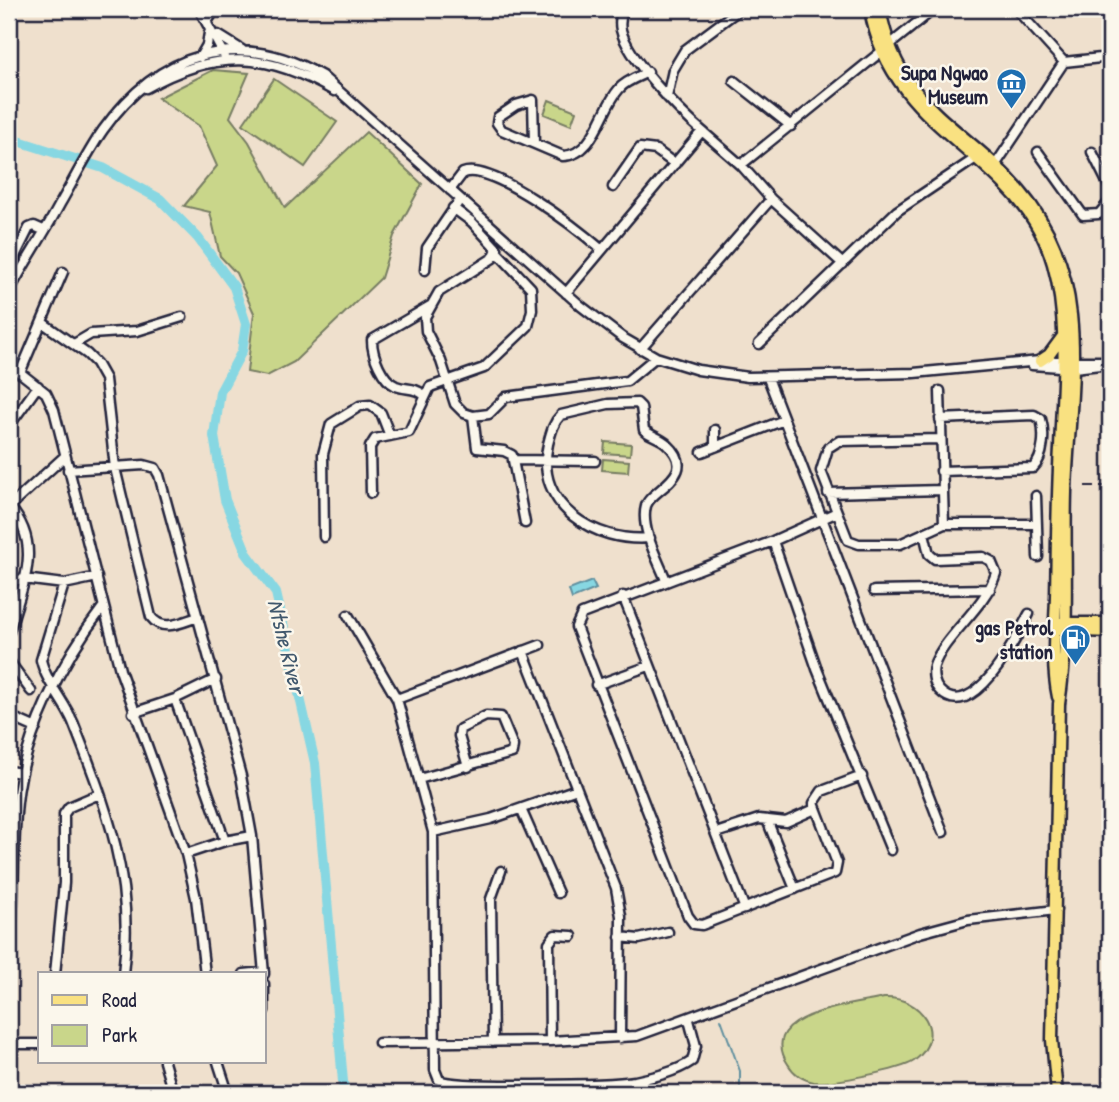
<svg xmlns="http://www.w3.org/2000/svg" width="1119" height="1102" viewBox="0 0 1119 1102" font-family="'Patrick Hand',sans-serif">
  <rect width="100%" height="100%" fill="#efe0cd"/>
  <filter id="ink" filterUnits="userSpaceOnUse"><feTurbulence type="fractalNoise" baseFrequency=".0143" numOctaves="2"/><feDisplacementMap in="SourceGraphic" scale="14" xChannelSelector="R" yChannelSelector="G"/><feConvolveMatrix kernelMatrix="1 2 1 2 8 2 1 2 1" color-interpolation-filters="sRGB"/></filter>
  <g filter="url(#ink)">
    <path fill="#c9d68a" stroke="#767c62" stroke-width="2" d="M213,70L249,73L230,117L249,142L285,208L366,132L422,184L394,236L381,278L294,362L267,376L247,372L254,313L236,273L220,256L210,212L184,206L217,166L199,126L158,98Z
      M274,79L337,122L305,167L243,124Z
      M549,100L576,111L571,125L544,114Z
      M605,442L631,444L630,455L604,453Z
      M603,459L629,461L628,472L602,470Z
      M884,998C921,996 948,1035 914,1061C901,1070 830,1084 814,1082C803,1080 794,1074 788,1064C755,1013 855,1005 884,998Z"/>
    <path fill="#87d7e2" stroke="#5f8f9f" stroke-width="2" d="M592,581L596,589L572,599L569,590Z"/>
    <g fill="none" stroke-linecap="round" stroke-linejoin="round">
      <path stroke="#5f8f9f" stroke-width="2" d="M721,1019L740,1071V1093"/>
      <path stroke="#87d7e2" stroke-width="10" d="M9,138L103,168L160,199L198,238L234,287L246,324L242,351L220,392L214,436L225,500L247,554L276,593L315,763L344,1093"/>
      <defs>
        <path id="minor" d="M199,9L224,55
          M623,9C621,16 619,22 621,30C628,59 680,112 702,131
          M1016,9L1064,62L1110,57
          M207,22L215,9
          M218,35L242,50
          M200,57L207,45L209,33
          M734,81L791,126
          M146,88C215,49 267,52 334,91
          M667,97L673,70L685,50L740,9
          M534,143L533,100L516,105L498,117L497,123L502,130L563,156C595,155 601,109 619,89C625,81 640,76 648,72
          M1038,152L1083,215L1099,214L1110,201
          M1092,152L1110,188
          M741,165L771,199L843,264
          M992,170L1064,62
          M613,187L640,148L656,150L675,164
          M450,190L463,173C492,162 578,229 602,250
          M453,208L472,222L497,249L493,258L439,292L425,317L426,331L441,361L455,404L464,413L473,416L489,414L506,397L627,381L656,357
          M9,268L29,228L34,226L43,230
          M425,270L427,248L457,204
          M9,292C25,262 44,234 60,204C74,180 87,153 103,130C158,53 237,27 322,76L581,306L623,338L656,357L698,370L748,377L914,373L1040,361H1110
          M566,293L702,131L741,165L934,9
          M43,323L87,354L96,363L105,379L115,468L151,617C163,633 182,622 198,617
          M74,344L91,334L137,331L182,317
          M759,344L897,211L976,158
          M640,349L771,199
          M9,364L46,393L54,410L120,670L186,854L196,898L205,974
          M1032,365L1074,368L1109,364
          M20,373L63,272
          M768,378L943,832
          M940,391L944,524
          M424,395C415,387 406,390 396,386C382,380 372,355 372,340L430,306
          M473,416L477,448L504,451L512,455L525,523
          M940,419L1034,415L1041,419C1045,433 1044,457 1033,468L941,471
          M9,426L38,386
          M715,430V447
          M941,439L839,441L828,448L821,471L848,540L859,544H900L944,524H1037
          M702,452L784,420
          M514,460L595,461
          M68,470L144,465L155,468L159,475L241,776L252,836L264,974
          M371,493L370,447L375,439L409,432L430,387L484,368L528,326L532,310L531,288L497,252
          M828,493L942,490
          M1036,496L1038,557
          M9,506C45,547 21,586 9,632
          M9,507L65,456
          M835,513L773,541L582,614L576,627L688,916L694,924L702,925L835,873L837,863L814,803L822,791L862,776
          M924,533L929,554L935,559L983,557L991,561L996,573C986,607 943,637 934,666C932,675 934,685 940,691C973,725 1017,637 1029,614
          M324,537L323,454L331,424L360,406L370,405L381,413L390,436
          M650,538C595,543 534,506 548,444C551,433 553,423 561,415L608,404L637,403L641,407L644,430C651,436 661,438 667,444C701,475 650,489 646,506C640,528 658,560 666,580
          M773,541L817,669L891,850
          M9,581L24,579L64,584L97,577
          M64,584L41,660C46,682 64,701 73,722C107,808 135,880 123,974
          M874,591L990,589
          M623,596L745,909
          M348,615L397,699L433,832L435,1070L439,1080C454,1088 612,1085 635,1081C654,1077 676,1072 692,1061L696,1046L689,1020
          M523,651L616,888L621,916L620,1038
          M9,661L31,691
          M596,685L649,666
          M175,699L225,841
          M397,699L540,645
          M133,713L175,699L216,679
          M9,716L36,728
          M9,771L21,773
          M419,779L512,753L513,746L501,717L486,716L460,729L459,736L468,767
          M521,809L558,893
          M767,820L795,889
          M433,832L491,819L577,789
          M716,833L759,819L786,822L815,809
          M186,854L225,841L252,836
          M620,937L639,939L668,932
          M9,947C16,899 12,850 17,802C24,735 62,660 103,607
          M55,974L64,883V814L69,807L99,794
          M244,974L264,972
          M264,984V1011
          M550,1041L549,943L555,935L572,936
          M493,1042L491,899L501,871
          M379,1043L550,1041L637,1036L920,933L968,920L1056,910
          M9,1044H40
          M164,1062L173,1093
          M218,1062L228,1093"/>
        <path id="major" d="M870,9C891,136 1021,151 1053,264C1070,324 1062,388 1060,448C1057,498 1057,547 1056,596C1055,629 1051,664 1058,697
          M880,9C900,118 973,126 1031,205C1093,290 1069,395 1066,492C1064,563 1070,634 1059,704L1052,1040L1057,1093
          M1040,361L1049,355L1063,336
          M1058,623H1110
          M1058,630L1110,632"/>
      </defs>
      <use href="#minor" stroke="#22223b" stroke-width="13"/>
      <use href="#major" stroke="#22223b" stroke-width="15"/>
      <use href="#minor" stroke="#fbf7ec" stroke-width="8"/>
      <use href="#major" stroke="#f9e181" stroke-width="10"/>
      <path stroke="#22223b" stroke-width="2" stroke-dasharray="10 5" stroke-linecap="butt" d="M1085,486H1110"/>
    </g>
  </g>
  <defs>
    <symbol id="museum-pin" viewBox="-11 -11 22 30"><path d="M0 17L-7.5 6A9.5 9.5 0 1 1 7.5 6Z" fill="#1f6fb2" stroke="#fbf7ec"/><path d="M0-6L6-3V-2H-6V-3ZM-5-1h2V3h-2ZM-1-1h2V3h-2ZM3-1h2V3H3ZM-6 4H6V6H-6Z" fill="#fff"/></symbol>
    <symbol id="fuel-pin" viewBox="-11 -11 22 30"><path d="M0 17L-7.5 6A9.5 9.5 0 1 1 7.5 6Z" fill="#1f6fb2" stroke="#fbf7ec"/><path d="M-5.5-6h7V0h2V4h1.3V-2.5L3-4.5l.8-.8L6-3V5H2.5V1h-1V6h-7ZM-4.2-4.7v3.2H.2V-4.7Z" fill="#fff"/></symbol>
  </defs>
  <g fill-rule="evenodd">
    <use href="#museum-pin" x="994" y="66" width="35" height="47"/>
    <use href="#fuel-pin" x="1058" y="622" width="35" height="47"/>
  </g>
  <g text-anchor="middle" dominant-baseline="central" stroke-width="5" stroke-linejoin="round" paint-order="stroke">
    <g font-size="21" font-weight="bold" fill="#22223b" stroke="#fbf7ec" text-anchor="end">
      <text x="988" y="72">Supa Ngwao<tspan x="988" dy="24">Museum</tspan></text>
      <text x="1053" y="627">gas Petrol<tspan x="1053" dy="24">station</tspan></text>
    </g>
    <g font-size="23" font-style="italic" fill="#40586d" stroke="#fbf7ec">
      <text transform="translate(287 646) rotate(76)">Ntshe River</text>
    </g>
  </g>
  <rect width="1119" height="1102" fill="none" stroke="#fbf7ec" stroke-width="35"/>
  <rect x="18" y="18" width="1084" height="1067" fill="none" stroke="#22223b" stroke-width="2.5" filter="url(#ink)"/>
  <rect x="38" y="972" width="228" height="91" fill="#fbf7ec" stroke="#a4a2a5" stroke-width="2"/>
  <rect x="52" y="995" width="35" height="10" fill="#f9e181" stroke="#a4a2a5" stroke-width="2"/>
  <text x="102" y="1007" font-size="21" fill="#22223b">Road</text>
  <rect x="52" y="1025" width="35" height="21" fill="#c9d68a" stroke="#a4a2a5" stroke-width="2"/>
  <text x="102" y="1042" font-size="21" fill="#22223b">Park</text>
</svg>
